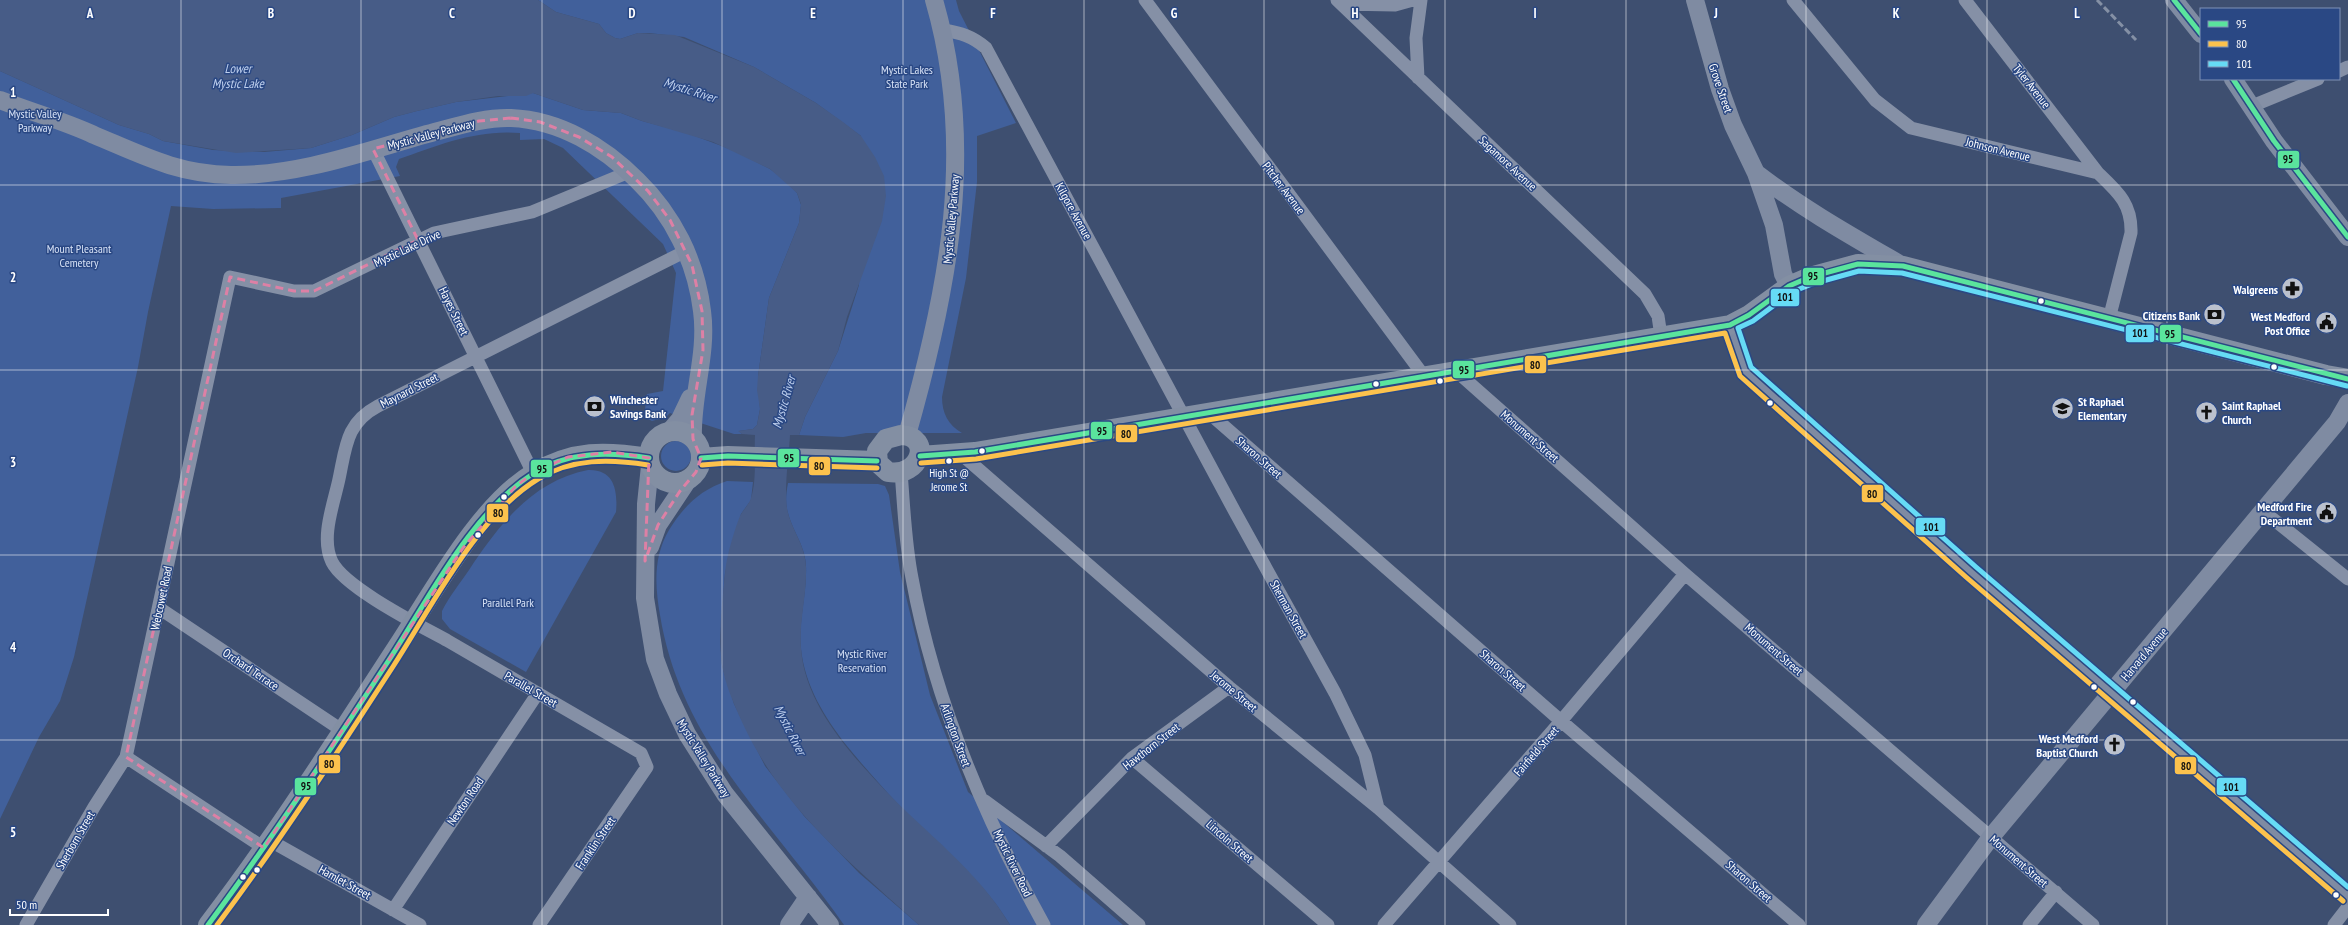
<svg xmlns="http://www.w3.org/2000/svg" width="2348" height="925" viewBox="0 0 2348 925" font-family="'PT Sans Narrow',sans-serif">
  <rect width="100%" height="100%" fill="#3e4f70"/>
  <path fill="#41609b" d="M538,0H956L959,11L1016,123L977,136V182L966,278L942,397C942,413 948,425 962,433H866L843,437L799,435L805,417L838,351L859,285L861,136L816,103L754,67L684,37L649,33H638L620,39L615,38L606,33L599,24L556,12Z
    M0,71L119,125L149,134L163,141L213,150L264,152L311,148L352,135L394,117L417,111L456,102L533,93L583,110L621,113L642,121L687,133L735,151L770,169L786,181L797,193L801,205L799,223L769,298L758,376L760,409L757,425L753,429L739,431L742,434H734L670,413L666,417L652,421L644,417L647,394L663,391L676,273L663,244L563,148L544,139L520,140V133C478,129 438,145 399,159L396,167L400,176L281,198V208L213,209L171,206L148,312L138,367L74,657L60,701L39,737L0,819Z
    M661 456a15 15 0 1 1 30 0a15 15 0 1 1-30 0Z
    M588,470C614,469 618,490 616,512L526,672L450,629L442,619V611C449,597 460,583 469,570C499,525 532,481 588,470Z
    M727,481L753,482L751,500L741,514L725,573L720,640L722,666L734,704L765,766L804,816L859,873L919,925H844C773,823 681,744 660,615C655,586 653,557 669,530C684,506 700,490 727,481Z
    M788,483L878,484L885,486L889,495L900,572L930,695L968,792L1123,925H1010C986,884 949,855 916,823C892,798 869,773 847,746C825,718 805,686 801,649C798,622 807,594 806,567C806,547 793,532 788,513C785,503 786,494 788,483Z"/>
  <path fill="#475c87" d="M0,0H538L556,12L599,24L606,33L615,38L620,39L638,33L675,35L754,67L816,103L843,122L861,136L875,157L884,176L886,196L882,221L847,317L838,351L805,417L799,435H790C789,456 783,494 788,513C793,532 805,545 806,567C807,594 799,621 801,648C804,701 846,749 881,786C924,832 978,870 1010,925H919C850,862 782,809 742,722C734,704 725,684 722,665C718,635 722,604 725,574C726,558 734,531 740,516C743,510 749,505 751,498C757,479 754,455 755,435L742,434L738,431L753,429L757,425L760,409L757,390L758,376L769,298L799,223L801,204L797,193L770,169L713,142L642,121L621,113L583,110L533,93L526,96H498L456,102L417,111L394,117L352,135L311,148L236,153L163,141L149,134L119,125L0,71Z"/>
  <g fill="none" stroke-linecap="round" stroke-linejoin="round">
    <path stroke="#8590a6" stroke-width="13" d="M1145,0L1424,376
      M1337,0L1645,294L1658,316L1661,336
      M1793,0L1875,100L1911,128L2098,173C2118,192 2132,204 2131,233L2109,319
      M1965,0L2098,173
      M1341,4L1395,5L1413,0
      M943,30C961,33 972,36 986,48L1235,512L1335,693L1365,755L1378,808
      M2339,71L2348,67
      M1418,78L1416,38L1421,0
      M2252,106L2318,79
      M373,149L533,473
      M1456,371L1685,574L2093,925
      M1209,413L1561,721L1799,925
      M961,454L1229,687L1378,808L1510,925
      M901,472C904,507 905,543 912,578C934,700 984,817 1044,925
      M2263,511L2348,579
      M159,608L343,731
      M126,757L264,848
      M1132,758L1328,925
      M985,801L1060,856L1139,925
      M269,840L420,925
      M1046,846L1132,758L1229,687
      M393,910L538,693
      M26,925L94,807L126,757L230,277L294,291H314L434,233L532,212L629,172
      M539,925L647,767L641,753C577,716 512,678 448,641C421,626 345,588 332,562C320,538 334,503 339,479C346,446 346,423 378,406L686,251
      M1384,925L1561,721L1685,574
      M2029,925L2056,892
      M2334,925L2348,907"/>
    <path stroke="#7f8ba2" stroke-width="18" d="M1695,0L1720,89L1733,125L1756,173L1774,225L1783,274L1789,286
      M2174,0L2201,34
      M2233,79L2274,141L2348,237
      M0,100C31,112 64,121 94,135C142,155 177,174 231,175C298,176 363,152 427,134C455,127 483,117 511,118C560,120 604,147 637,180C673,215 696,261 702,311C708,354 691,396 693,439
      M1756,173C1803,209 1853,237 1903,266
      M1730,325L1745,371L1971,572L2348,896
      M669,432L680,419L690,398
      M907,435C948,291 977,148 934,0
      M650,466L646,504L645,598L655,659L668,694L687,734L725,794L830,925
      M650,547L658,525L688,480
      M789,925L808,897
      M1926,925L1991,837L2337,422L2348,403"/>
    <path stroke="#838fa3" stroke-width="20" d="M649 457a26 26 0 1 1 52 0a26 26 0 1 1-52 0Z
      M901,435C933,436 921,478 888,472L878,463L877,451L886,439Z
      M920,456L975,452L1730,325L1749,315L1789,286L1810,277L1858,264L1903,266L2326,375L2348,379
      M701,458L728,456L877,461
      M208,925C277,835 338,738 400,643C434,591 480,505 534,473C574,450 605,451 649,458"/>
    <path stroke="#8490a5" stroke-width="3" stroke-dasharray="7 3" stroke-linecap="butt" d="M2097,0L2136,40"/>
    <defs>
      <path id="bus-1" d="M2174,0L2201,34
        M2233,79L2274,141L2348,237
        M920,456L975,452L1730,325L1749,315L1789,286L1810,277L1858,264L1903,266L2348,379
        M701,458L728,456L877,461
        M208,925C271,840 329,752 387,663C428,601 469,514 534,473C569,451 609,452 649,458"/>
      <path id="bus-2" d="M921,463L976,459L1725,333L1740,376L1966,577L2343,901
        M702,465L728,463L877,468
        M217,925C280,841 337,753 394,665C432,606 477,516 538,479C572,458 610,459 648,465"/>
      <path id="bus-3" d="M2347,386L1902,273L1859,271L1812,284L1792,292L1753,321L1738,328L1751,367L1976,567L2348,887"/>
    </defs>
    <use href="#bus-1" stroke="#2a4884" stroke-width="8"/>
    <use href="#bus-2" stroke="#2a4884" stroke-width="8"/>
    <use href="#bus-3" stroke="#2a4884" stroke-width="8"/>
    <use href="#bus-1" stroke="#5ae49d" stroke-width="5"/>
    <use href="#bus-2" stroke="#fcc24d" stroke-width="5"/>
    <use href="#bus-3" stroke="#66dbf5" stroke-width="5"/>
  </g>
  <path fill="none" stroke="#dd80a5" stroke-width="3" stroke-dasharray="8 5" stroke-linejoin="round" d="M511,118L540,122L579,137L612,157L648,191L670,220L692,265L702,311L703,350L692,415L693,439L701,458L696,472L680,491L658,525L645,561L649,458L612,452L568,457L533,473L515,487L463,548L264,848L126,757L230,277L294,291H314L418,240L373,149L479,121Z"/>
  <path fill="none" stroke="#fff" stroke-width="1" stroke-opacity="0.55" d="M181,0V925M361,0V925M542,0V925M722,0V925M903,0V925M1084,0V925M1264,0V925M1445,0V925M1626,0V925M1806,0V925M1987,0V925M2167,0V925M0,185H2348M0,370H2348M0,555H2348M0,740H2348"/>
  <defs>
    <symbol id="pharmacy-disc" viewBox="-11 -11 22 22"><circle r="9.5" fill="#bbc1cd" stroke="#2a4884"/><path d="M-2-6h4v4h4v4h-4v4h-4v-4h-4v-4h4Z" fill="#111"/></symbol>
    <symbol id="bank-disc" viewBox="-11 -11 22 22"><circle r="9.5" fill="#bbc1cd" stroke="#2a4884"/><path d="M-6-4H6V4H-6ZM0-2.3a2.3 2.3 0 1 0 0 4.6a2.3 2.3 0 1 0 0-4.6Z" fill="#111"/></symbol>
    <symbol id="civic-disc" viewBox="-11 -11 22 22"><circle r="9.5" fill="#bbc1cd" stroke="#2a4884"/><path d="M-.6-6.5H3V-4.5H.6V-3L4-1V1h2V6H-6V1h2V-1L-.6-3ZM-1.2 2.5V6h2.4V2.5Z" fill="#111"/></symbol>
    <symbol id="school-disc" viewBox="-11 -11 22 22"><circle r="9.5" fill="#bbc1cd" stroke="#2a4884"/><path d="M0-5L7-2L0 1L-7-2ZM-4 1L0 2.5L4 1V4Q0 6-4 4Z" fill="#111"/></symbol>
    <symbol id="church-disc" viewBox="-11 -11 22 22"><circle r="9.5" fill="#bbc1cd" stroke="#2a4884"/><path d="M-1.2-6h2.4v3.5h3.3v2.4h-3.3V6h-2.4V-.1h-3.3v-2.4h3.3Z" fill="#111"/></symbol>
  </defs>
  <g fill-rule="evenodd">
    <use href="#pharmacy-disc" x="2280" y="276" width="25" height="25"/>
    <use href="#bank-disc" x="2202" y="302" width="25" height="25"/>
    <use href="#civic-disc" x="2314" y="310" width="25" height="25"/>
    <use href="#bank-disc" x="582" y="394" width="25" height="25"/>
    <use href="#school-disc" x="2050" y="396" width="25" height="25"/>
    <use href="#church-disc" x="2194" y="400" width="25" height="25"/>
    <use href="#civic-disc" x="2314" y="500" width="25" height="25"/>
    <use href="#church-disc" x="2102" y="732" width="25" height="25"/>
  </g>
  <g fill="#fff" stroke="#2a4884" stroke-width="1.5">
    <circle cx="2041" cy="301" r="3.5"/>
    <circle cx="2274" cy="367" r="3.5"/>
    <circle cx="1440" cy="381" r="3.5"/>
    <circle cx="1376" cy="384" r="3.5"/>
    <circle cx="1770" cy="403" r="3.5"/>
    <circle cx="982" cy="451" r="3.5"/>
    <circle cx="949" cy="461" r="3.5"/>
    <circle cx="504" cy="497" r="3.5"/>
    <circle cx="478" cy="535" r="3.5"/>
    <circle cx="2094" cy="687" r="3.5"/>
    <circle cx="2133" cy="702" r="3.5"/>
    <circle cx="257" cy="870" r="3.5"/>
    <circle cx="243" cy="877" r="3.5"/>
    <circle cx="2336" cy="895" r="3.5"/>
  </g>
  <g text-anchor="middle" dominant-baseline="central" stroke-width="3" stroke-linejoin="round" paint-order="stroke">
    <g font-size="11" fill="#fff" stroke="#2a4884">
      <text x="949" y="473">High St @<tspan x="949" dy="14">Jerome St</tspan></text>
    </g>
    <g font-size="12" fill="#d7e2f6" stroke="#2a4884">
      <text x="907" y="69">Mystic Lakes<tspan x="907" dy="14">State Park</tspan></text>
      <text x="35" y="113">Mystic Valley<tspan x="35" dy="14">Parkway</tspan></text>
      <text x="79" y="248">Mount Pleasant<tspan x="79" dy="14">Cemetery</tspan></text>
      <text x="508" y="602">Parallel Park</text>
      <text x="862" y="653">Mystic River<tspan x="862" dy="14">Reservation</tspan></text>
    </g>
    <g font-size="12" fill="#fff" stroke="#2a4884">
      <text transform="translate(2032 86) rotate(52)">Tyler Avenue</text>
      <text transform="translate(1721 88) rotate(71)">Grove Street</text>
      <text transform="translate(431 134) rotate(-15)">Mystic Valley Parkway</text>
      <text transform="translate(1998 149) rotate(14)">Johnson Avenue</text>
      <text transform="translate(1508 163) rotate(43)">Sagamore Avenue</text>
      <text transform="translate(1284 188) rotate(53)">Pitcher Avenue</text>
      <text transform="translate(1074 211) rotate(61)">Kilgore Avenue</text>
      <text transform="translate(951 219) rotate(-85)">Mystic Valley Parkway</text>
      <text transform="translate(407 248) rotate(-25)">Mystic Lake Drive</text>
      <text transform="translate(454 311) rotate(64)">Hayes Street</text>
      <text transform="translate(409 390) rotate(-27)">Maynard Street</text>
      <text transform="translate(1530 436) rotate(41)">Monument Street</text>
      <text transform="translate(1259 457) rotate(41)">Sharon Street</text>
      <text transform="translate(161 598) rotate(-78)">Webcowet Road</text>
      <text transform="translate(1289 609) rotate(61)">Sherman Street</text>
      <text transform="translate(1774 649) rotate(41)">Monument Street</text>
      <text transform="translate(2144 654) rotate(-50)">Harvard Avenue</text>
      <text transform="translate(251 669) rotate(34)">Orchard Terrace</text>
      <text transform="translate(1503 670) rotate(41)">Sharon Street</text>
      <text transform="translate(531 689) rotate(30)">Parallel Street</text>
      <text transform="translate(1234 691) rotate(40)">Jerome Street</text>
      <text transform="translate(956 735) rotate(70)">Arlington Street</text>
      <text transform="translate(1151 746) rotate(-38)">Hawthorn Street</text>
      <text transform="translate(1536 751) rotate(-49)">Fairfield Street</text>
      <text transform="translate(704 758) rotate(58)">Mystic Valley Parkway</text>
      <text transform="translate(465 801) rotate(-56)">Newton Road</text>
      <text transform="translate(75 840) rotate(-60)">Sherborn Street</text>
      <text transform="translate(1230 841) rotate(41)">Lincoln Street</text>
      <text transform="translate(595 843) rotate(-56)">Franklin Street</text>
      <text transform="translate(2019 861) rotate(41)">Monument Street</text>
      <text transform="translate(1013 863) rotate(64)">Mystic River Road</text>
      <text transform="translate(1749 881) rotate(41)">Sharon Street</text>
      <text transform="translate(345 882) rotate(29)">Hamlet Street</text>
    </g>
    <g font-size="12" font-weight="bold" fill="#fff" stroke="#2a4884" text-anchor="end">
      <text x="2278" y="289">Walgreens</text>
      <text x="2200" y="315">Citizens Bank</text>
      <text x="2310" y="316">West Medford<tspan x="2310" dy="14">Post Office</tspan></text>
      <text x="610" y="399" text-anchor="start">Winchester<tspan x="610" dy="14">Savings Bank</tspan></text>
      <text x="2078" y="401" text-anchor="start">St Raphael<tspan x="2078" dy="14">Elementary</tspan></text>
      <text x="2222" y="405" text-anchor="start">Saint Raphael<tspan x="2222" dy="14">Church</tspan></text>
      <text x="2312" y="506">Medford Fire<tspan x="2312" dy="14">Department</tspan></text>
      <text x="2098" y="738">West Medford<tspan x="2098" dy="14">Baptist Church</tspan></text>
    </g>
    <g font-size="13" font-style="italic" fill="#bfd0ee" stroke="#2a4884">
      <text x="238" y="68">Lower<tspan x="238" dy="15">Mystic Lake</tspan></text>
      <text transform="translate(690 90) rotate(18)">Mystic River</text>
      <text transform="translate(784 402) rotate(-74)">Mystic River</text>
      <text transform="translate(790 730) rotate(63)">Mystic River</text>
    </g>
  </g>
  <g font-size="13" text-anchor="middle" font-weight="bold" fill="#fff" stroke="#2a4884" stroke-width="3" stroke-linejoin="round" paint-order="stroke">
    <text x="90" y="18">A</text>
    <text x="271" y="18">B</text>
    <text x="452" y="18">C</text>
    <text x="632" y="18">D</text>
    <text x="813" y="18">E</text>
    <text x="993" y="18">F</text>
    <text x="1174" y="18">G</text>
    <text x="1355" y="18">H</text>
    <text x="1535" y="18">I</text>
    <text x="1716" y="18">J</text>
    <text x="1896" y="18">K</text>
    <text x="2077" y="18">L</text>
    <text x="13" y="97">1</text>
    <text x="13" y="282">2</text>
    <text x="13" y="467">3</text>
    <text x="13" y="652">4</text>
    <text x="13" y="837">5</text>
  </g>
  <g stroke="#2a4884" stroke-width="1.5">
    <rect x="2277" y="150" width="23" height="19" rx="4" fill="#5ae49d"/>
    <rect x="1802" y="267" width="23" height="19" rx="4" fill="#5ae49d"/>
    <rect x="1770" y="288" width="30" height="19" rx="4" fill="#66dbf5"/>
    <rect x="2125" y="324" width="30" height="19" rx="4" fill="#66dbf5"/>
    <rect x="2159" y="324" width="23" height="19" rx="4" fill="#5ae49d"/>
    <rect x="1524" y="355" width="23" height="19" rx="4" fill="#fcc24d"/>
    <rect x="1452" y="360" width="23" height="19" rx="4" fill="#5ae49d"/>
    <rect x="1090" y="421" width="23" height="19" rx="4" fill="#5ae49d"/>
    <rect x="1115" y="424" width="23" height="19" rx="4" fill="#fcc24d"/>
    <rect x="777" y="448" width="23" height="20" rx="4" fill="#5ae49d"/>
    <rect x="808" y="456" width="23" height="20" rx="4" fill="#fcc24d"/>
    <rect x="530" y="459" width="23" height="19" rx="4" fill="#5ae49d"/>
    <rect x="1861" y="484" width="23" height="19" rx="4" fill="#fcc24d"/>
    <rect x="486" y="503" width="23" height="20" rx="4" fill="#fcc24d"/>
    <rect x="1915" y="517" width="31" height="19" rx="4" fill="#66dbf5"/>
    <rect x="318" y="754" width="23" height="20" rx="4" fill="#fcc24d"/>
    <rect x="2174" y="756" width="23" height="19" rx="4" fill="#fcc24d"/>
    <rect x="294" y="777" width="23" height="19" rx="4" fill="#5ae49d"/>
    <rect x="2216" y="777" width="31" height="19" rx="4" fill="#66dbf5"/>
  </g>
  <g font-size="11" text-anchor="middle" font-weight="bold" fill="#111">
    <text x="2288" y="163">95</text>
    <text x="1813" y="280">95</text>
    <text x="1785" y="301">101</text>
    <text x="2140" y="337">101</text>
    <text x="2170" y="338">95</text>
    <text x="1535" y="369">80</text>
    <text x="1464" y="374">95</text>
    <text x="1102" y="435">95</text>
    <text x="1126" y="438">80</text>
    <text x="789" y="462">95</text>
    <text x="819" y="470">80</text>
    <text x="542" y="473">95</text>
    <text x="1872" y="498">80</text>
    <text x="498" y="517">80</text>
    <text x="1931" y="531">101</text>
    <text x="329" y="768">80</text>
    <text x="2186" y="770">80</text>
    <text x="306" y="790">95</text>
    <text x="2231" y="791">101</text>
  </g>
  <rect x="2200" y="8" width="140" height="72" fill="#2a4884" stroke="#7f91b5"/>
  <rect x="2208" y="21" width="20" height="6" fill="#5ae49d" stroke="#7f91b5"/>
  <text x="2236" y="28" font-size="12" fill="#ffffff">95</text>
  <rect x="2208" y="41" width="20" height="6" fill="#fcc24d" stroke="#7f91b5"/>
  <text x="2236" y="48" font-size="12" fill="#ffffff">80</text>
  <rect x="2208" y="61" width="20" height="6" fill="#66dbf5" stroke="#7f91b5"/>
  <text x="2236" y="68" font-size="12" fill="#ffffff">101</text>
  <path d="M10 909v6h98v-6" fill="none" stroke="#ffffff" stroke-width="2"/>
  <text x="16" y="909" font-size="12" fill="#ffffff" stroke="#2a4884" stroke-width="3" paint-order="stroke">50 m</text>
</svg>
